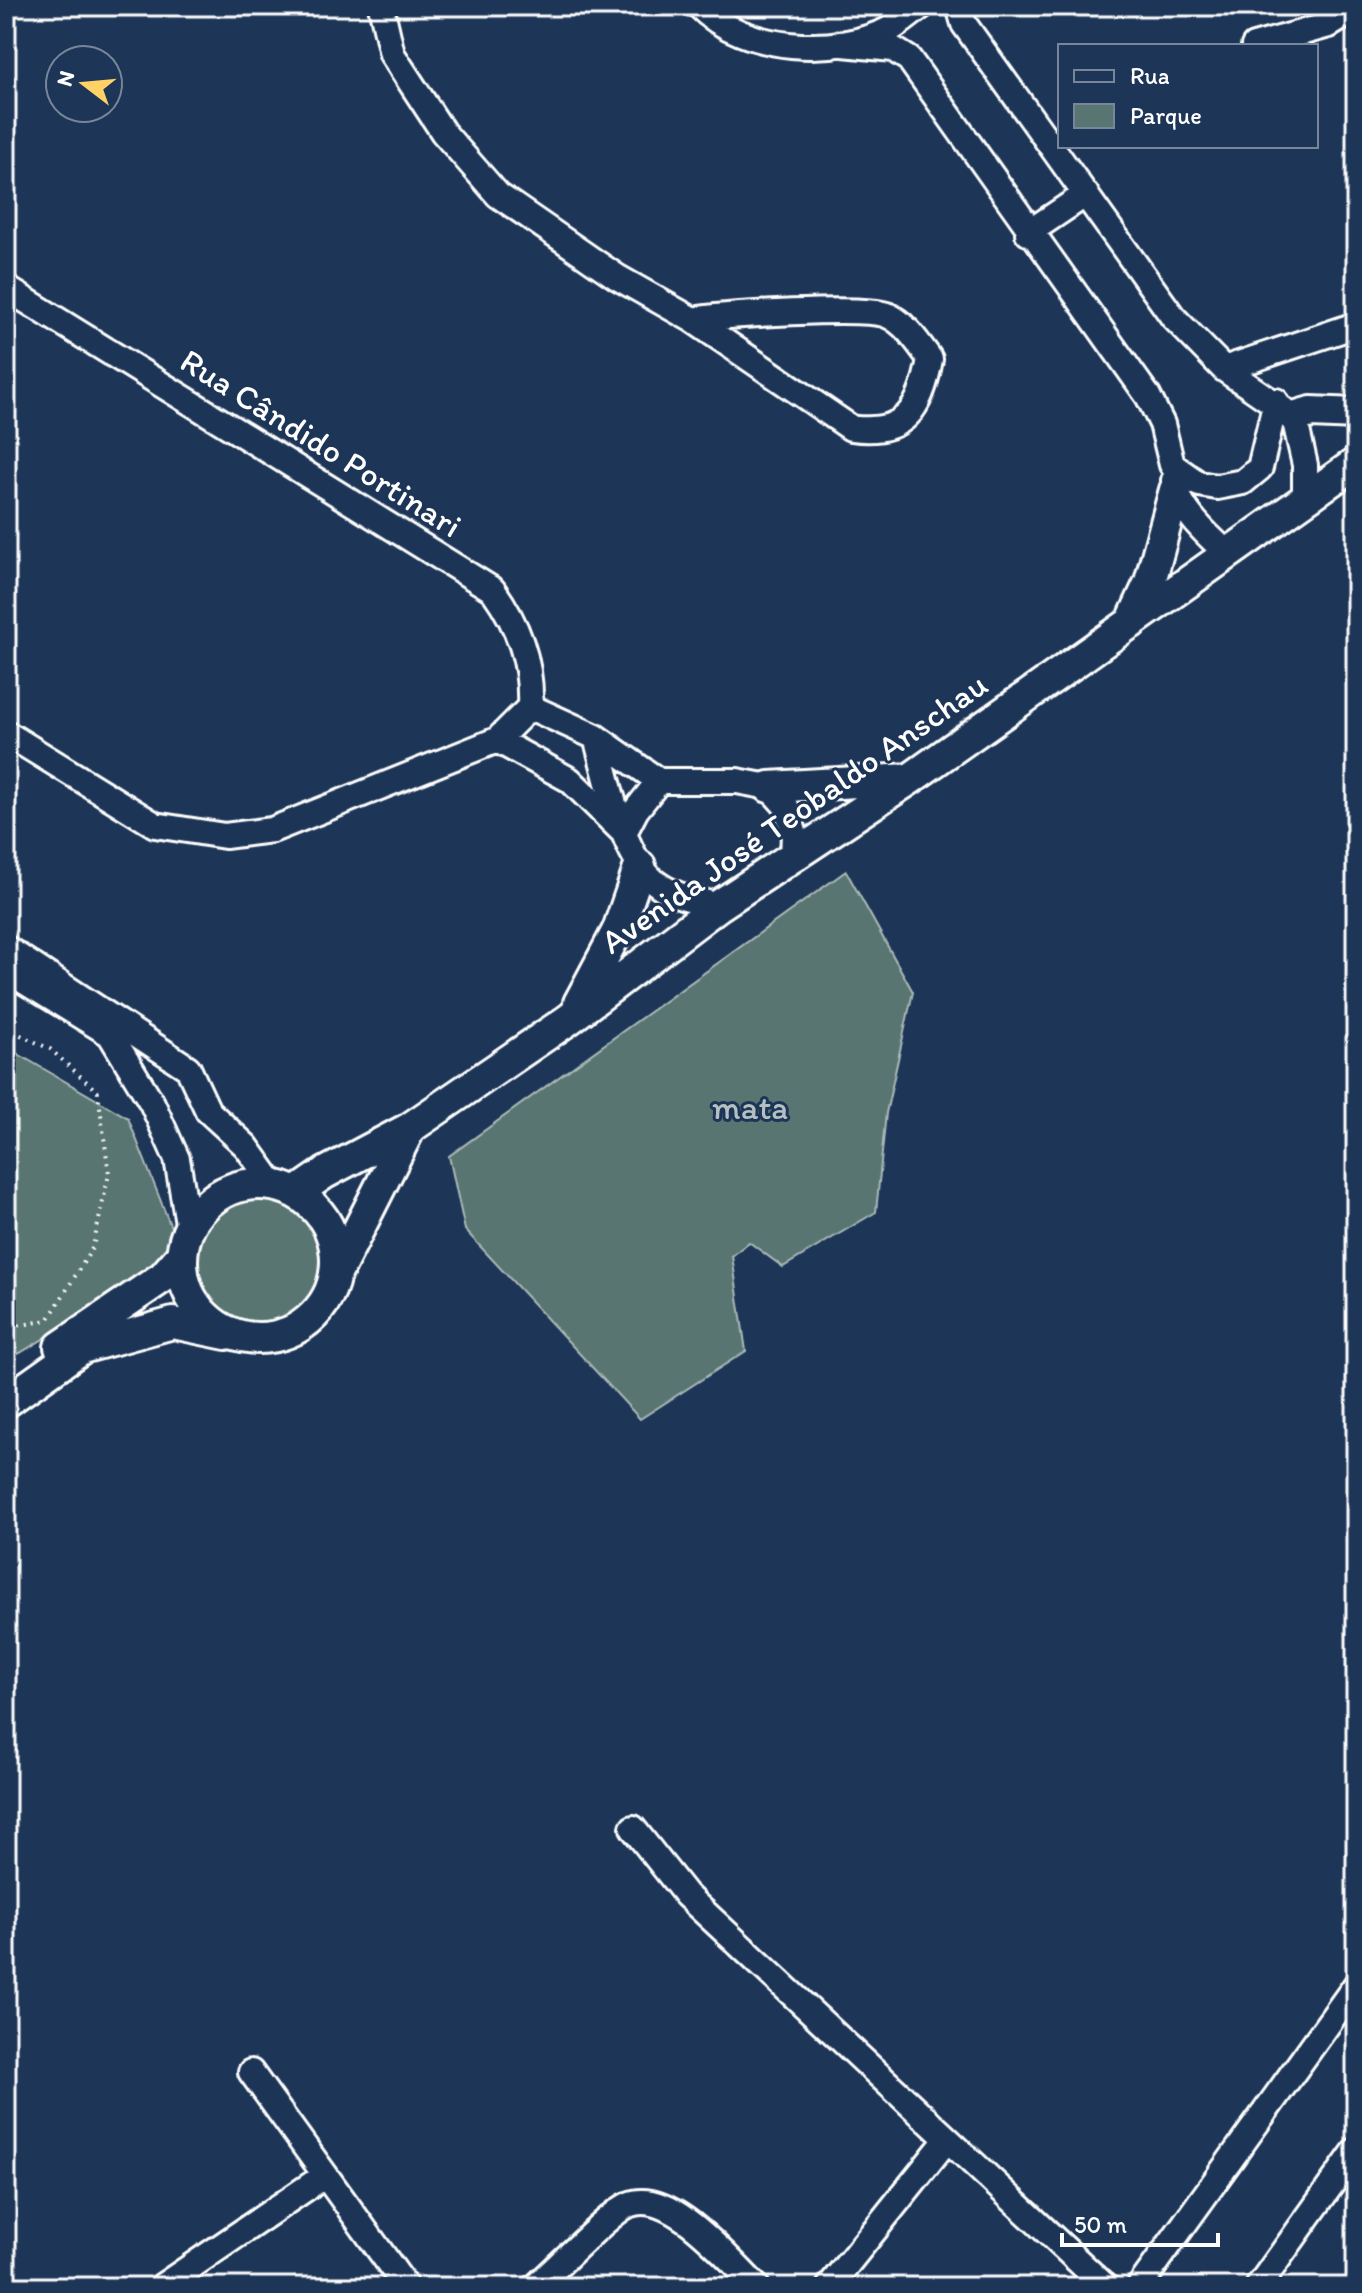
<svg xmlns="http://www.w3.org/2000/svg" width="1362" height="2293" viewBox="0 0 1362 2293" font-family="Itim,sans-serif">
  <rect width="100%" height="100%" fill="#1d3557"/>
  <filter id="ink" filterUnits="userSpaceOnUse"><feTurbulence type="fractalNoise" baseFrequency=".0125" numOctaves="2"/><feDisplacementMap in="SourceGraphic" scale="16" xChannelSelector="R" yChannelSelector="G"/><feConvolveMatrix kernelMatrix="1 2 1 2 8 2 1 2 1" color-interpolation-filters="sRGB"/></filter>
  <g filter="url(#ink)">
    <path fill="#597572" stroke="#acbab8" stroke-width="2" d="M846,871L913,992L886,1113L876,1212L783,1267L749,1242L732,1256L746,1351L640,1419L465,1230L449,1156Z
      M6,1047L128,1118L182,1255L20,1353L6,1357Z
      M196 1261a63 63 0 1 1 126 0a63 63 0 1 1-126 0Z"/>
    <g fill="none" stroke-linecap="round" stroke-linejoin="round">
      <defs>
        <path id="minor" d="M381,6L392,54L443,132L498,195L617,277L693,320L851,428C905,436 921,409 930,359C919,344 905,322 887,315C862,306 723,315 693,320
          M699,6C744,52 837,57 892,28C902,22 912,13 922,6
          M959,6L964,24L1173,317L1224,369L1294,417L1305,465V499
          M843,44L893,49L909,59L1148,396L1162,424L1172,465L1199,484L1217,487L1243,482L1260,468L1276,401
          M1254,46L1329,25L1356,9
          M1028,233L1086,194
          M6,288L493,590C519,626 532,663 530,707
          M1224,369L1356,325
          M1174,480C1177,508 1208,536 1228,554
          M530,707L596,737L659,781H737L769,787L786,806L794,832L793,859
          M6,733L155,825L225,836L272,830L497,740L530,707
          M596,737C608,779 622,860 659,885C676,897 699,900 718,906
          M497,740L570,780L623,832
          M624,833L636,810L659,781
          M6,948L188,1068L208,1111L246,1146L274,1185
          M6,970L110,1034L152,1103L177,1159L189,1229
          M633,1828L686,1895L1106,2287
          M251,2072L406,2287
          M161,2287L324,2176
          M535,2287C556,2269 607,2215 628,2205C669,2186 730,2261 757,2287
          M829,2287L946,2141
          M1139,2287L1356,1985
          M1258,2287L1356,2150"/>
        <path id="tertiary" d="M1294,417L1311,412L1356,414
          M1131,623L1150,582L1175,490
          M769,787L910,779
          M579,1003L618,930L640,866
          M182 1261a77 77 0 1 1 154 0a77 77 0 1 1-154 0Z
          M296,1193L325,1173L410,1128L568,1020L718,906L910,779L1356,463
          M337,1272L410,1128
          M60,1347L163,1277L182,1255
          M6,1402L82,1348L173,1323L226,1334"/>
      </defs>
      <use href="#minor" stroke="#fff" stroke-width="30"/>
      <use href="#tertiary" stroke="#fff" stroke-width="36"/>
      <path stroke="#fff" stroke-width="4" stroke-dasharray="2 6" stroke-linecap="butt" d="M6,1028L50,1049L98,1092L109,1174L93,1247L48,1320L6,1328"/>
      <use href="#minor" stroke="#1d3557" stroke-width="24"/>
      <use href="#tertiary" stroke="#1d3557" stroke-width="30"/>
    </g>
  </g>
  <g text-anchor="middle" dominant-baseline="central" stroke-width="6" stroke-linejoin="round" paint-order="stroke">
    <g font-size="34" fill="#fff" stroke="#1d3557">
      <text transform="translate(321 443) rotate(32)">Rua Cândido Portinari</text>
      <text transform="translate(794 813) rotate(-35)">Avenida José Teobaldo Anschau</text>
    </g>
    <g font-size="34" fill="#b4c1c0" stroke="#1d3557">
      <text x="750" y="1107">mata</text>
    </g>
  </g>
  <rect width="1362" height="2293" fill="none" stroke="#1d3557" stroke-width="32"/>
  <rect x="16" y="16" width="1330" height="2261" fill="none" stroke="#fff" stroke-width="3" filter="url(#ink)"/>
  <rect x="1058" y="44" width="260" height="104" fill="#1d3557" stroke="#77869a" stroke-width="2"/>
  <rect x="1074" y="70" width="40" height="12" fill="#1d3557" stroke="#77869a" stroke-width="2"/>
  <text x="1130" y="84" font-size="24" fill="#ffffff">Rua</text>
  <rect x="1074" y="104" width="40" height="24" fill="#597572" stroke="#77869a" stroke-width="2"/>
  <text x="1130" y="124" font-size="24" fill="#ffffff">Parque</text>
  <g transform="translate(84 84) rotate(286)"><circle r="38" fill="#1d3557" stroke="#77869a" stroke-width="2"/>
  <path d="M0-6L14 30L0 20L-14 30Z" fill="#ffd166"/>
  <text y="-12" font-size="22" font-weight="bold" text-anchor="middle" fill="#ffffff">N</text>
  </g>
  <path d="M1062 2233v12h156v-12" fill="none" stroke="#ffffff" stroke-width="4"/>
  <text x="1074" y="2233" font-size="24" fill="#ffffff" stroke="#1d3557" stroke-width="6" paint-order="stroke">50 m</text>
</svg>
